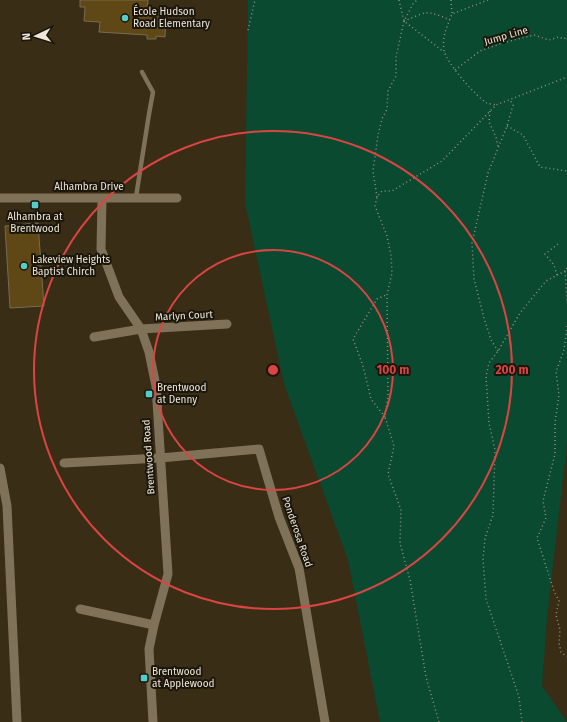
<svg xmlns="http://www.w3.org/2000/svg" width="567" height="722" viewBox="0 0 567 722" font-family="'Fira Sans',sans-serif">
  <rect width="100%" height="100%" fill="#392d16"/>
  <path fill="#094a31" d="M248,0H567V444L547,618L542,686L567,722H380L348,560L284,384L245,203Z"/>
  <path fill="#5f4816" stroke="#786b53" d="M80,0H148L147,10L157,11V13L166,14L165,37L156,36V39H147V35L99,32L100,22L84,21L85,7H80Z
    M38,223L44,306L10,308L5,226Z"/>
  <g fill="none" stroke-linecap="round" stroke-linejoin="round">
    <path stroke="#988e7c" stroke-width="1.5" stroke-dasharray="1 3" stroke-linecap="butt" d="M399,0L404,21L444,52
      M451,0L452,14
      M488,0L452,14C447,26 442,37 444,50C445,61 477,98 487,103C489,104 493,104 496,105
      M404,21C410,19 422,13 425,13C433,12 443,17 450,20
      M248,30L255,0
      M455,70L480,51L502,43L534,35L549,40L559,37L564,39L567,37
      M490,111L489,122L496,137L498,147
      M507,126L523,135L540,167L567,171
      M377,197L373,171L378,135L382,119L387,109L388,91L396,76V57L404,21L413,4L417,0
      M567,268L565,271L567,302
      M557,275L554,265L545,254L558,244
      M567,326L564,350L556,372L559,395L555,423V454L543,501L546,518L537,538L554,591L559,601L556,615L560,630L559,643L561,652L567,657
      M498,351L491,340L484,318L474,279L472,243L488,173L507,126L513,105L510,100
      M385,417L371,399L363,366L353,339L377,299L386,295
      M439,722L426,677L410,580L400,543L401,510L388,474L394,446L385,417L388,395L387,295L392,273L391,255L387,236L375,206L377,197L382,191H392L442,161L496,105L567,77
      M522,722L519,697L486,599L483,559L485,538L493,515L495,450L489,423L486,376L489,363L498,351L520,313L546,281L565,271"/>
    <path stroke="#807259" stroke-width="4.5" d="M136,197L149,114L153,92L142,72"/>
    <path stroke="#807259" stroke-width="9" d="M0,198H177
      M102,199L101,249L119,297L141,329L149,352L156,386L168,574L154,625L149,649L153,722
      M94,337L141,329L227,324
      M64,463L160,458L259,449L279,517L299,568L325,722
      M0,468L7,506L17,722
      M80,609L154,625"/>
  </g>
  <g fill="none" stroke="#da4543" stroke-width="2">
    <circle cx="273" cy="370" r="120"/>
    <circle cx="273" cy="370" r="239"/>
  </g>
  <g fill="#54cdc7" stroke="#1b160c" stroke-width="1.5">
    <circle cx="125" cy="18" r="4"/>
    <rect x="31" y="201" width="8" height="8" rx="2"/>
    <circle cx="24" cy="266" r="4"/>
    <rect x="145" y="390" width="8" height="8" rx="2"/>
    <rect x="140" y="674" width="8" height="8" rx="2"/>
  </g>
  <g text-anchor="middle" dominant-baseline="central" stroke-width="4" stroke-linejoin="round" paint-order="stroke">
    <g font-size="10" fill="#eee7d9" stroke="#1b160c" text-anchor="start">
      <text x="133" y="12">École Hudson<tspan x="133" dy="12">Road Elementary</tspan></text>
      <text x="35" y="217" text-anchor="middle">Alhambra at<tspan x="35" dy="12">Brentwood</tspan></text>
      <text x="32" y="260">Lakeview Heights<tspan x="32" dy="12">Baptist Chirch</tspan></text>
      <text x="157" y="388">Brentwood<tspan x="157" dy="12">at Denny</tspan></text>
      <text x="152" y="672">Brentwood<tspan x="152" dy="12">at Applewood</tspan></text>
    </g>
    <g font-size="10" fill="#eee7d9" stroke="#1b160c">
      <text transform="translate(506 36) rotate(-16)">Jump Line</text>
      <text x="89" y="187">Alhambra Drive</text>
      <text transform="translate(184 316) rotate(-3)">Marlyn Court</text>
      <text transform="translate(149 457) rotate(-94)">Brentwood Road</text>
      <text transform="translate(297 532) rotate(71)">Ponderosa Road</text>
    </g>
  </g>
  <circle cx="273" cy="370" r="6" fill="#da4543" stroke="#1b160c" stroke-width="2"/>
  <g font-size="12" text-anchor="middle" font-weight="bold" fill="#da4543" stroke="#1b160c" stroke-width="4" stroke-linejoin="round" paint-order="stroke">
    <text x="393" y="374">100 m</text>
    <text x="512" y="374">200 m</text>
  </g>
  <g transform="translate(36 36) rotate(266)" stroke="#1b160c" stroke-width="3" paint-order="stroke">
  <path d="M0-3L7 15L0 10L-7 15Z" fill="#eee7d9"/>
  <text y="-6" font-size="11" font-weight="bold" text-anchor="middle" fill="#eee7d9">N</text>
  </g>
</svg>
